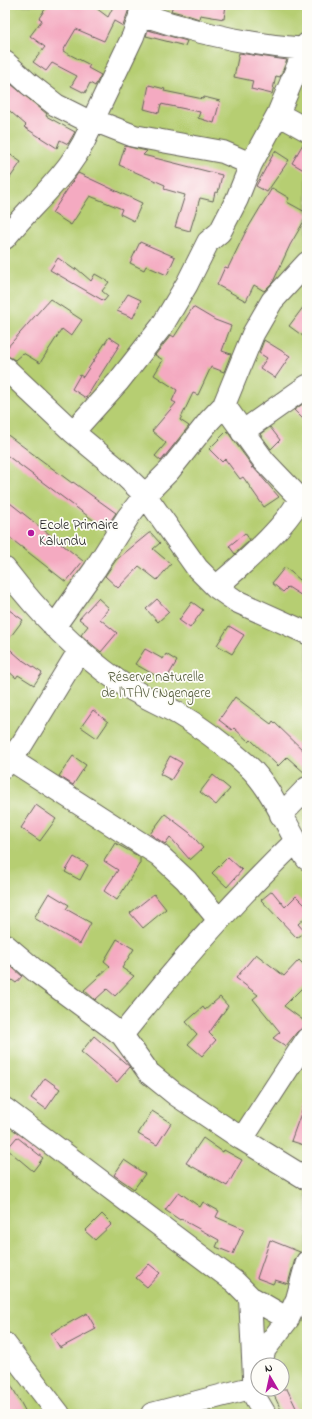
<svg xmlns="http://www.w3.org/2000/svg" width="312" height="1419" viewBox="0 0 312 1419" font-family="'Indie Flower',sans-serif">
  <rect width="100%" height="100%" fill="#fdfcf7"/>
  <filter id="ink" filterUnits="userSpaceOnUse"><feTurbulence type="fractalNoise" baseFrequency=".025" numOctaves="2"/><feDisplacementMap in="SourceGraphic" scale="8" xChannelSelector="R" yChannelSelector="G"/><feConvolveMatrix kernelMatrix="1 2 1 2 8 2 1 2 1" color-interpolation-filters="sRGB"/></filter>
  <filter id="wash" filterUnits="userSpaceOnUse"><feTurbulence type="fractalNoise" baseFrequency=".012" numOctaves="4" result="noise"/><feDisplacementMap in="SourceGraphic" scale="16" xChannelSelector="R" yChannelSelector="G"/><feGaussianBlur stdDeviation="0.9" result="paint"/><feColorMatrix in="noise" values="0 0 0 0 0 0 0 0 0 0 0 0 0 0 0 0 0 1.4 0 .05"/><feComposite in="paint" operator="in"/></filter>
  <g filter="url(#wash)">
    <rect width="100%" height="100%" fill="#ebe5c7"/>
    <path fill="#b6ce72" stroke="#697547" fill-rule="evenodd" d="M5,5H307V1414H5ZM258,1365H282V1389H258Z"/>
    <g id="blocks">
      <path fill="#f4aac1" d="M48,5H92L108,17L114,5H119L129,9L123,26L114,21L104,41L76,29L63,51L90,65L88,68L101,75L95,86L90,83L85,93L71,86L77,76L52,63L46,71L33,62L45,47L30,36L42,20L39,18Z
        M173,5H226L224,19L200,15L199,19L184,14L171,11Z
        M148,30L187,41L185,46L146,36Z
        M239,53L287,60L280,77L276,76L272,94L251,89L253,81L234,77Z
        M5,79L47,114L46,116L75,132L68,144L60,140L57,148L24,127L26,125L5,107Z
        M149,85L165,89L164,91L203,99L204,97L220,101L214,123L198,118L200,112L161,104L159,113L144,109Z
        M304,142H307V172L292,163Z
        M125,146L147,151L143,155L222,175L218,193L215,192L213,201L200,198L190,231L175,227L185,195L164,189L165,185L119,165Z
        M5,151L21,162L5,185Z
        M275,151L289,160L267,192L256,186Z
        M78,173L142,203L134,221L120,214L122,209L90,196L71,225L52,213Z
        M272,188L289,198L287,202L307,213V216L290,245L273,282L264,291L254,285L246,301L217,285L225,267L228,268L245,233Z
        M140,242L175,257L167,275L146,266L144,270L130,263Z
        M58,258L75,270L76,268L91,281L95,274L109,282L102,291L108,296L104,301L50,270Z
        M128,294L141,300L133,318L117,311Z
        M50,299L82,320L71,336L62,329L40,363L23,353L15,360L7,356L5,350Z
        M307,302V339L289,326Z
        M193,307L215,320L231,326L222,351L231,354L224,372L211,367L198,395L193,393L180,420L189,426L161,461L155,456L166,443L152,431L176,403L172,401L177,390L154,375L163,360L155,355L171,335L174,337Z
        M109,337L120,344L86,398L72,389L80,375L83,377Z
        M264,340L290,356L275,378L260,368L267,358L259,353Z
        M307,401V423L294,410Z
        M270,427L280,440L271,449L260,434Z
        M227,431L253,467L251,468L253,467L279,497L264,507L243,477L240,479L225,459L222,462L209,449Z
        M5,433L72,483L73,482L116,513L105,529L5,454Z
        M5,499L83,561L66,582L5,534Z
        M149,533H151L160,543L153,549L171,564L157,580L139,566L118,588L105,576L116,560Z
        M245,533L250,540L235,554L229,546Z
        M285,567L307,586V599L288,587L283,592L272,583Z
        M98,598L109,608L100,619L117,633L101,652L81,635L88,626L79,619Z
        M157,599L169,612L158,622L146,609Z
        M192,602L203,610L190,628L179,620Z
        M5,607L23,620L5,644Z
        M229,626L244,635L232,654L217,645Z
        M5,645L21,659L42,673L34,685L18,675L16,678L5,668Z
        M145,649L163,659L166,654L177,661L165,681L135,664Z
        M235,697L271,724L273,721L307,754V775L287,757L278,766L251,740L249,742L234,728L232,730L219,720Z
        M93,710L108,722L97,738L81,727Z
        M73,756L86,765L73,785L59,776Z
        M170,756L182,763L171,780L160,774Z
        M213,775L230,789L216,805L200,792Z
        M36,805L56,819L40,841L21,828Z
        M165,814L190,833L203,848L190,860L170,837L165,844L150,834Z
        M115,843L140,857V863L117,900L104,891L118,870L104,861Z
        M74,857L88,865L80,880L65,872Z
        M228,857L242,870L227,887L212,873Z
        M272,891L285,907L296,896L307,907V916L298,924L305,932L297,938L261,900Z
        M49,893L69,905L66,909L91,923L80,944L34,918Z
        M154,894L166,909L143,928L130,913Z
        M117,939L134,949L122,968L134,976L115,996L107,989L95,1000L84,990L110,966L104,961Z
        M256,954L284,976L299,960L307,968V983L284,1006L307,1023V1026L297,1032L286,1046L273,1038L280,1032L253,999L258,995L236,978Z
        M5,961L22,976L16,983L5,975Z
        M220,997L228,1006L209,1033L216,1040L202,1056L188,1044L197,1034L186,1022L203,1007L205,1010Z
        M94,1036L130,1067L117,1082L81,1052Z
        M45,1078L60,1089L46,1109L31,1098Z
        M305,1102L307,1103V1146L291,1141Z
        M152,1111L171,1123L157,1145L138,1134Z
        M17,1137L43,1158L33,1171L7,1149Z
        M203,1138L223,1152L224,1150L242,1160L227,1186L186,1163Z
        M124,1160L145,1174L134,1189L114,1175Z
        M179,1192L200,1207L203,1202L219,1211L216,1217L244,1229L233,1254L216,1247L219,1240L181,1219L180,1220L165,1210Z
        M102,1214L112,1224L95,1240L85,1231Z
        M270,1240L300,1252L295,1259L288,1284L275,1280L273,1284L257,1278Z
        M149,1264L160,1273L147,1287L136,1278Z
        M87,1313L96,1329L60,1348L51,1333Z
        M5,1374L27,1414H5Z
        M271,1389H287L299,1414H283Z"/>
    </g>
  </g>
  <g filter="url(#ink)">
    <use href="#blocks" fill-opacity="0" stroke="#646258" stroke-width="1"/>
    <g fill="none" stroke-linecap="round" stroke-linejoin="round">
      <defs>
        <path id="minor" d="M140,14C193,32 249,45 305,49
          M5,62L29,84L56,105L82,118L93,120L134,136L223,152L251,164
          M278,114L307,130
          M5,238C35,200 78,168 93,120L133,36L144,5
          M5,368L73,432L120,471L145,495L197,568L216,587L236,601L307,633
          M224,405L264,461L307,506
          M73,432L118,382L162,326L187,284L208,242L220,232L237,199L251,164L278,114L307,44
          M242,432L307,386
          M5,569C38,612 74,650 118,681C137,694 157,702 177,713C201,727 226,746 247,765C273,788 287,830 307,859
          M216,587C241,566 285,528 299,500
          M54,627L95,569L128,517L145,495L169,471L209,421L224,405L253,334L272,301L307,263
          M5,756L159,855L186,880L219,920
          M5,766L22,744L79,651
          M281,815L307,788
          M5,945L38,973L122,1035L149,1073L175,1094L242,1139L307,1179
          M122,1035C176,967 232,902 295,842
          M5,1109L235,1282L250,1297L255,1397L265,1414
          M242,1139L307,1039
          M250,1297L288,1319
          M5,1344L59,1414
          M260,1365L265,1349L288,1319L297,1299L307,1262
          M152,1414L254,1387L258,1374"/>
      </defs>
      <use href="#minor" stroke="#646258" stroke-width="24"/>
      <use href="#minor" stroke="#fff" stroke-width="22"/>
    </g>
  </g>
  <circle fill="#b5179e" stroke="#fdfcf7" stroke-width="1.5" cx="31" cy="533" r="4"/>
  <g text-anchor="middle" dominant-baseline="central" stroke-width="3.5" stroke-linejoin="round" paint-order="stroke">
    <g font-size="14" fill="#1c1c1c" stroke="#fdfcf7" text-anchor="start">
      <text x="39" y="525">Ecole Primaire<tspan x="39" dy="16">Kalundu</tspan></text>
    </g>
    <g font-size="14" fill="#525a3a" stroke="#fdfcf7">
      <text x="156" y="677">Réserve naturelle<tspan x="156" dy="16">de l'ITAV (Ngengere</tspan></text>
    </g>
  </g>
  <rect width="312" height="1419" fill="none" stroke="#fdfcf7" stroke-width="20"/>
  <g transform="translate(270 1377) rotate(351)"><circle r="19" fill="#fdfcf7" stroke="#a3a29f"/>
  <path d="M0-3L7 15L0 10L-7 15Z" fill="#b5179e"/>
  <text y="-6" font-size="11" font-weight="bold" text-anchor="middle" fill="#1c1c1c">N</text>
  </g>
</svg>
